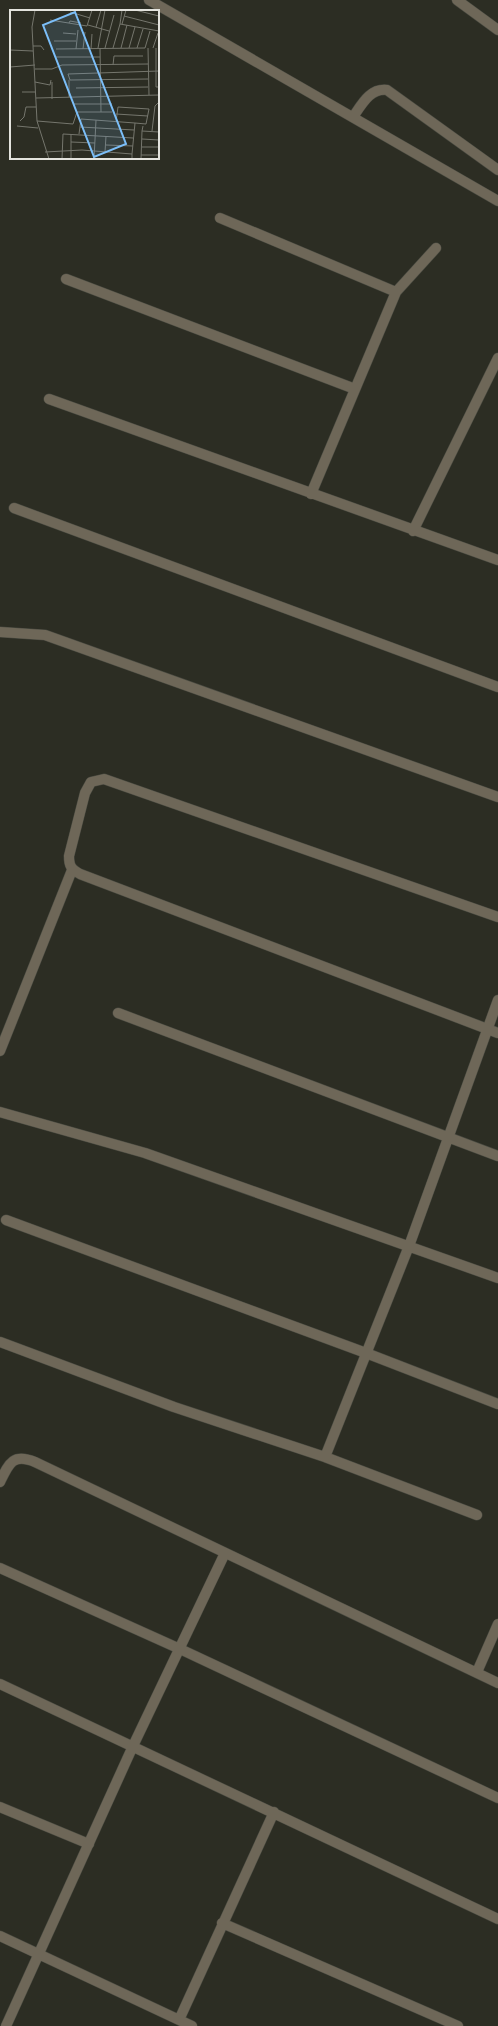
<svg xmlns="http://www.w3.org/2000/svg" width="498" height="2026" viewBox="0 0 498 2026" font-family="Quicksand,sans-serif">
  <rect width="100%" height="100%" fill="#2c2d23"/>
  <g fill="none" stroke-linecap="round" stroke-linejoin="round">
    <defs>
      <path id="minor" d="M149,0L498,201
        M457,0L498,30
        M353,117C362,104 370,88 387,90L498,170
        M220,218L396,292
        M66,279L355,389
        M49,399L498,560
        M311,494L396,292L436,248
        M14,508L498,687
        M413,531L498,358
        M0,632L45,635L498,797
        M498,917L104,779L91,782L85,793L69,856C69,866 71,869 80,874L498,1033
        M118,1013L498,1156
        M0,1051L72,870
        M0,1112L145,1153L498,1278
        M6,1220L366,1353L498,1404
        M0,1342L174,1407L325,1457L477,1515
        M325,1457L409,1246L498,1000
        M0,1482C9,1463 13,1453 35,1462L498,1683
        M0,1568L180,1649L498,1798
        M477,1672L498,1624
        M0,1684L498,1919
        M0,1807L89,1844
        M222,1923L458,2026
        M0,1936L192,2026
        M179,2020L274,1812
        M6,2026L133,1746L225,1553"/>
    </defs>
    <use href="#minor" stroke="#494a41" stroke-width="11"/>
    <use href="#minor" stroke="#6e6758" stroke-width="10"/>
  </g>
  <g transform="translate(10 10)">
    <rect width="149" height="149" fill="#2c2d23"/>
    <path fill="none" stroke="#75766d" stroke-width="1" d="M25,0L22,17L27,111L39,149M125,0L149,6M60,2L80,8M114,6L149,15M40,10L77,16L82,0M59,13L60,11L71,13M110,14L112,0M112,14L116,0M78,15L99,21M86,17L91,0M53,23L66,24M44,31H66M23,36H31L34,40M88,38L95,0M90,38L91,102M95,38L104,5M103,38L110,14L149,21M111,38L117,15M119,38L125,17M127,38L133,19M138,38L139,85M143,38L148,23M146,38V77H149M46,39L135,38L140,21M66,39L68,20M73,39L75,22M81,39L82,24M0,40L23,41M46,47H90M103,55L104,46H133M0,57L25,55M25,59H42L52,55L138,54M138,69L60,70L58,64L149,61M25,72L40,75L41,70M66,78L138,77M12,82H25M59,87V70M26,88L149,85M42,89V72M64,94H102M106,104L138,106M10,111L14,107L16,97H26M27,111L63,114L67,102H102M7,116L28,118M133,116L132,121L149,122M70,117L124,120M142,121L145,96L149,92M61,124V149M69,124L71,109L125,113L136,114L139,99L108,97L106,112M132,129L149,130M61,132L85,133M96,135L123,136M132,137H149M35,142L72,140L122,144V149M95,142L96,126M122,144L125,113M131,145H149M52,149L53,124L123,128M84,149L86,110M131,149L132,121"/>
    <path fill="#7bbef8" fill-opacity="0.15" stroke="#7bbef8" stroke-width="2" d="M65,2L116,134L84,147L33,15Z"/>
    <rect width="149" height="149" fill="none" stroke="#e3e3dd" stroke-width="2"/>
  </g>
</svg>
